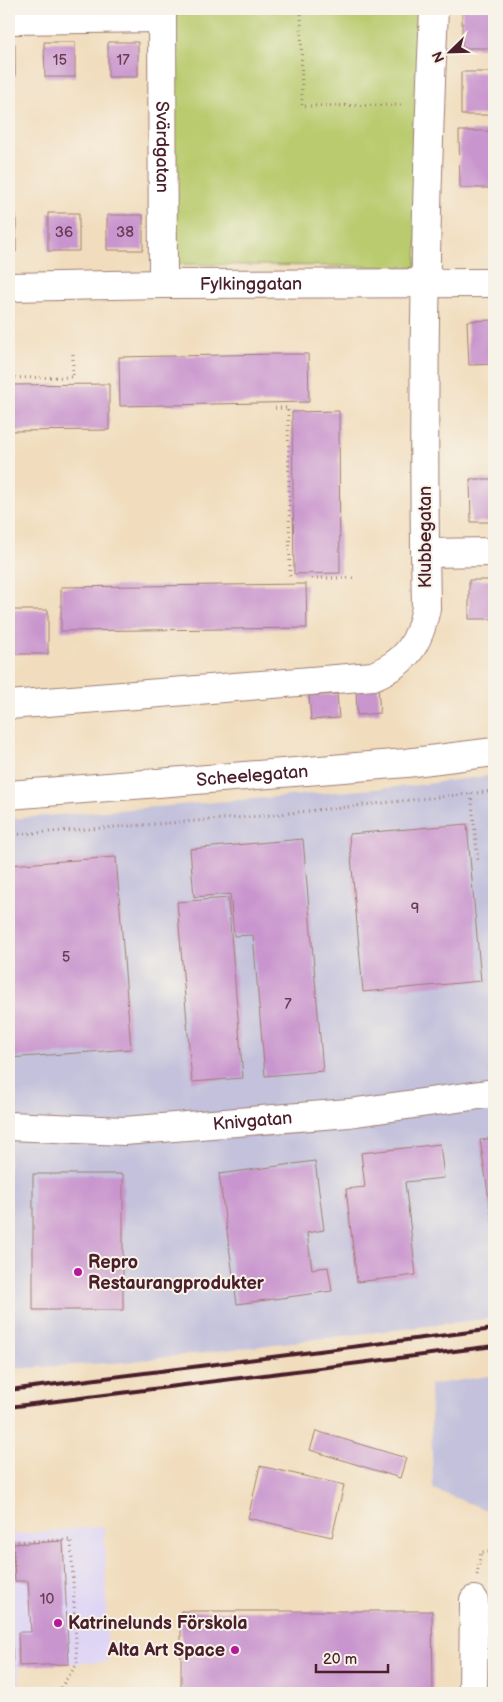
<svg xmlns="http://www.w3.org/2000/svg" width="503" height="1702" viewBox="0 0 503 1702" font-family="'Balsamiq Sans',sans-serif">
  <rect width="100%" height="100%" fill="#f7f3e8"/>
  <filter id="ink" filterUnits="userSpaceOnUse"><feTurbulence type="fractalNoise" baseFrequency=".02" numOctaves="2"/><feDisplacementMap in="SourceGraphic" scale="10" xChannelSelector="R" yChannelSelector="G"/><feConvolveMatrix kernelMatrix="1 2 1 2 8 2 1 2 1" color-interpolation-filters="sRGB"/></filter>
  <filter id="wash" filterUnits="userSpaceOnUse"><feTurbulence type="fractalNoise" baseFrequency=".0096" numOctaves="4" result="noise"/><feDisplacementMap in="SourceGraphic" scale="20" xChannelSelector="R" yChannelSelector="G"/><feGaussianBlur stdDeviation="1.12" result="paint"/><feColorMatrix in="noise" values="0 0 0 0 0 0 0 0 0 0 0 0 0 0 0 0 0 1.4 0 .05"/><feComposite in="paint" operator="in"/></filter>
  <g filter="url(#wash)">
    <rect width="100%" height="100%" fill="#f1ddbd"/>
    <path fill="#ded5f5" d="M104,1526L108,1662L19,1666L21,1693H9V1535Z"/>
    <path fill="#c3c1db" d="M494,775V1318L125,1362L9,1369V819L410,786Z
      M494,1375V1513L433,1489L430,1385Z"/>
    <path fill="#b9cb6e" stroke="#82754c" d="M176,9H426L416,267L169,264Z"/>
    <g id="blocks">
      <path fill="#c995ce" d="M462,9H493L494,48H462Z
        M44,42H75V77H45Z
        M108,42H138V77H108Z
        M9,44H15V77H9Z
        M461,72H492V115H461Z
        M459,131H494V188H460Z
        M9,213H16V252H9Z
        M48,213H79V251H48Z
        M107,215H143V250H107Z
        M494,320V364L469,365L467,321Z
        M277,354H308L309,402L120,406L119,357Z
        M109,384V430L9,431V385Z
        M339,411L340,573L294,574L292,412Z
        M470,479H494V522H471Z
        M469,580H494V619H469Z
        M306,584L307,628L61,631V587Z
        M9,610H48V654H9Z
        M378,687L380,713L357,715L356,688Z
        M337,694L339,718L311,720L309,696Z
        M467,824L481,981L363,992L349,834Z
        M303,839L323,1071L265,1076L253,935L234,936L230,894L194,897L190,849Z
        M116,857L131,1049L9,1058V865Z
        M228,898L243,1078L192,1082L177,902Z
        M494,1138V1226H493L480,1140Z
        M440,1144L444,1178L405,1182L416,1275L357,1282L346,1189L365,1187L361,1153Z
        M315,1161L324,1230L307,1233L312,1269L328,1267L332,1291L237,1304L219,1174Z
        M33,1174H123V1310H33Z
        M316,1431L406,1458L400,1478L310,1450Z
        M260,1466L344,1485L332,1537L248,1518Z
        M63,1541L69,1664L19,1666L18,1632H31L28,1581H15L13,1544Z
        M181,1611H432L433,1693H181Z
        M9,1642H12L13,1668H9Z"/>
    </g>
  </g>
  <g filter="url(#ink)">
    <use href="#blocks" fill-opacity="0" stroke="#9e7e74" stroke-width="1"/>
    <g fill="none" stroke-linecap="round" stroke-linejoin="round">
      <defs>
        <g id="minor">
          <path id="s1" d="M162,9L163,284"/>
          <path d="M9,20L161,18"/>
          <path id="s2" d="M9,287L163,284L494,283"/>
          <path d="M425,553L494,552"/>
          <path d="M9,705L373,676C407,662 419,644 426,608C422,409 425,208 434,9"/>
          <path id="s3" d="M9,795L406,763L494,752"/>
          <path id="s4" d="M9,1126L124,1131L349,1113L494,1093"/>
          <path d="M473,1693L474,1600"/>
        </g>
      </defs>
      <use href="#minor" stroke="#9e7e74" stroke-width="30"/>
      <path stroke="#9e7e74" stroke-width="3" stroke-dasharray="1 4" stroke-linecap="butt" d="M301,9L302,106L404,105
        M9,352L11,378L73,377V352
        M275,408H288L290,579
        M312,578H354
        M471,794L478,861
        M9,835L262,816L494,791
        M9,1566H14L12,1542L71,1540L77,1664L57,1693
        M477,1575L481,1552H494"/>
      <use href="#minor" stroke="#fff" stroke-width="28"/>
      <path stroke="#4a1f2b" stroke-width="4" d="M9,1390L494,1329
        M9,1407L494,1346"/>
    </g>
  </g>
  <g fill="#b5179e" stroke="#f7f3e8" stroke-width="2">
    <circle cx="78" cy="1272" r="5"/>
    <circle cx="58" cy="1623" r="5"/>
    <circle cx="235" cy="1650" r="5"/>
  </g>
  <g text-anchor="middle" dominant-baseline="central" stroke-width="4" stroke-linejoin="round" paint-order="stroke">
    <g font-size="15" fill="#6a3c54">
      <text x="60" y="60">15</text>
      <text x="123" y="60">17</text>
      <text x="64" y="232">36</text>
      <text x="125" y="232">38</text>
      <text x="415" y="908">9</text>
      <text x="66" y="957">5</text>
      <text x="288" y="1004">7</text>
      <text x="47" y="1599">10</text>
    </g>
    <g font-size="18" fill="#4a1f2b" stroke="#f7f3e8">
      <text stroke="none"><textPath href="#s1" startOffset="138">Svärdgatan</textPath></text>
      <text stroke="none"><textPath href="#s2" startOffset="242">Fylkinggatan</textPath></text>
      <text transform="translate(425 537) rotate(-90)">Klubbegatan</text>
      <text stroke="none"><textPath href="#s3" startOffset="244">Scheelegatan</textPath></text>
      <text stroke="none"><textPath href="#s4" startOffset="244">Knivgatan</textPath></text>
    </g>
    <g font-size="18" font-weight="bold" fill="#4a1f2b" stroke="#f7f3e8" text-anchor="start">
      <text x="88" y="1262">Repro<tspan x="88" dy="21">Restaurangprodukter</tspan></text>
      <text x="68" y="1623">Katrinelunds Förskola</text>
      <text x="225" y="1650" text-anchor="end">Alta Art Space</text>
    </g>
  </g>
  <rect width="503" height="1702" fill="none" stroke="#f7f3e8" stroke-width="30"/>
  <g transform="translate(450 52) rotate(247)" stroke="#f7f3e8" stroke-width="4" paint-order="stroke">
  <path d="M0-4L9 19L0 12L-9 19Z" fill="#4a1f2b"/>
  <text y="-8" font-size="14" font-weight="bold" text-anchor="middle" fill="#4a1f2b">N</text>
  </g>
  <path d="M316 1664v8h72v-8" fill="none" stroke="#4a1f2b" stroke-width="2.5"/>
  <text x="323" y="1664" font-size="15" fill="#4a1f2b" stroke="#f7f3e8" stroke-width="4" paint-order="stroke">20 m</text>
</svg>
